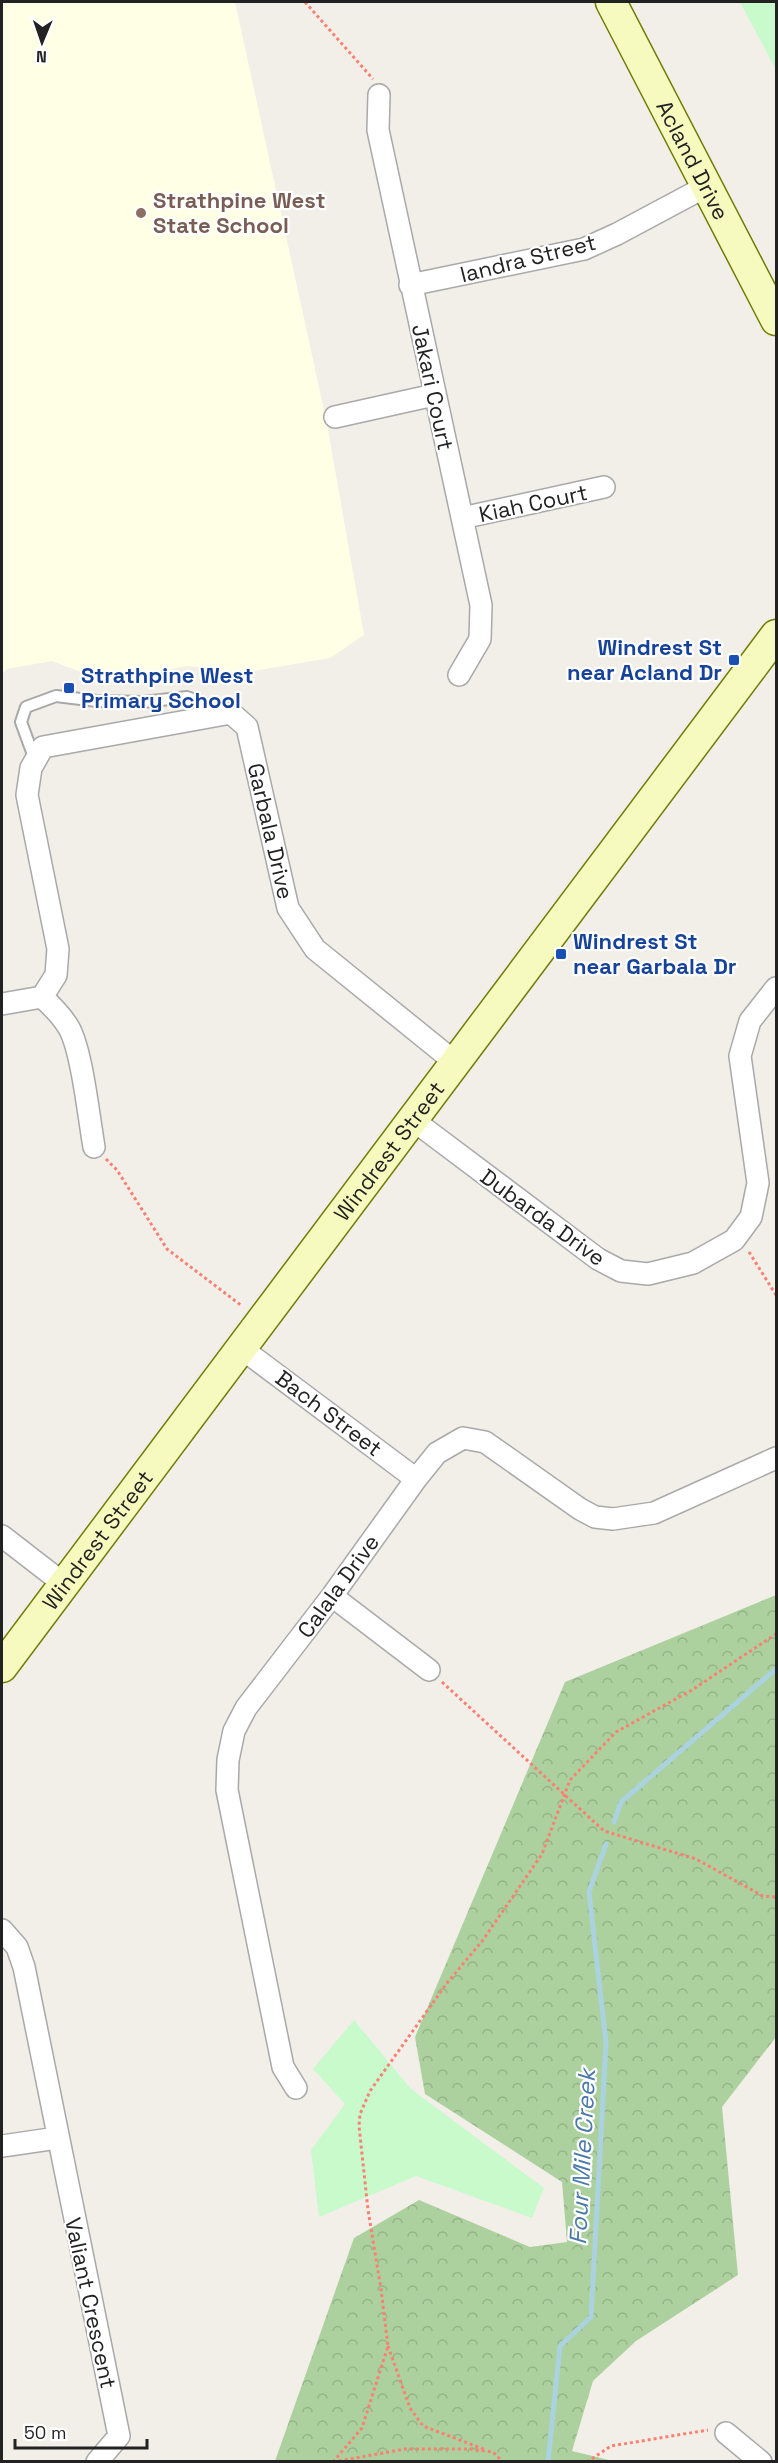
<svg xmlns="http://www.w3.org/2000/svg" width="778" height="2463" viewBox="0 0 778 2463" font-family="'Space Grotesk',sans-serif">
  <defs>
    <pattern id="forest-crowns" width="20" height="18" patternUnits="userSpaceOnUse" patternTransform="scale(1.5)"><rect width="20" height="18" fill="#add19e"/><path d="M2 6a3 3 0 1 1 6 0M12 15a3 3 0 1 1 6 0" fill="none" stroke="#95b388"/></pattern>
  </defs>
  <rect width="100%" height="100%" fill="#f2efe9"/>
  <path fill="#ffffe5" d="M2,2H235L327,424L364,635L330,658L242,673L188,666L105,681L52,661L7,669L2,674Z"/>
  <path fill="url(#forest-crowns)" d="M776,1595V2037L722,2107L738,2275L636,2341L593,2381L572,2451L613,2461H275L354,2238L419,2200L530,2247L567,2242L562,2182L425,2094L415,2037L565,1682Z"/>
  <path fill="#c8facc" d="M740,2H776V70Z
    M354,2020L411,2089L544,2188L532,2218L416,2176L319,2217L311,2150L345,2104L313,2069Z"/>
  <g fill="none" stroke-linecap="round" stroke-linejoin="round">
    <path stroke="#aad3df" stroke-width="5" d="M614,1822L621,1802L776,1669
      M548,2462L560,2346L591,2317L606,2043L589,1892L606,1844"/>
    <defs>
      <path id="lane" d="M35,760L21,722L26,707L56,696L97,701L143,702L187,697L225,711"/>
      <path id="street" d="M379,95L378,130L481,605L480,639L459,675
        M410,285L584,249L617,234L705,187
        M335,417L434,395
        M462,518L604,487
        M42,997L56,975L58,949L27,795L31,768L43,747L231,713L247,727L288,908L315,949L456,1063
        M42,997C52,1006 62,1016 69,1028C82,1051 89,1119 94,1147
        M2,1004L42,997
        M413,1120L598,1259L621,1271L648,1274L693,1263L734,1240L751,1217L758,1183L740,1056L750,1021L776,988
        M241,1348L416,1479
        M2,1536L64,1584
        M332,1596L429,1670
        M2,1930L17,1947L24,1967L119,2436L97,2462
        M296,2088L283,2067L227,1790L228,1760L234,1731L246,1708L332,1596L416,1479L437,1453L463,1438L485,1442L580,1509L595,1517L613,1519L654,1513L776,1458
        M2,2146L57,2138
        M726,2433L761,2462"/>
      <g id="secondary">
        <path id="s1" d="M611,2L776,320"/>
        <path id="s2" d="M2,1667L776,635"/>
      </g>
    </defs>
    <use href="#lane" stroke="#a9a9a9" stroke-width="14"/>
    <use href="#street" stroke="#a9a9a9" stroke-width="24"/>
    <use href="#secondary" stroke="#707d05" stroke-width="33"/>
    <path stroke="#fa8072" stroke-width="3" stroke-dasharray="3 3" stroke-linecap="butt" d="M305,2L373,79
      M106,1159L117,1170L167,1249L242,1306
      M749,1252L776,1295
      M442,1682L604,1831L696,1859L763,1896L776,1897
      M388,2346L410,2408L423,2426L486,2450
      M333,2462L362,2428L388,2346L381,2289L368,2210L359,2126L360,2114L370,2091L447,1983L483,1940L542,1854L570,1780L616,1732L692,1690L776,1634
      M333,2462L405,2449H470L493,2452L503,2462
      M587,2462L611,2446L708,2430"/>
    <use href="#lane" stroke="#fff" stroke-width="10"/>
    <use href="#street" stroke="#fff" stroke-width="21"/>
    <use href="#secondary" stroke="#f7fabf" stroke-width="30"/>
  </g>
  <circle fill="#8d6e63" stroke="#fff" stroke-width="2" cx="141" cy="213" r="6"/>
  <g fill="#1a4fb4" stroke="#fff" stroke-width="2">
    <rect x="728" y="654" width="12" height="12" rx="3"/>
    <rect x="63" y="682" width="12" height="12" rx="3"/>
    <rect x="555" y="948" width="12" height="12" rx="3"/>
  </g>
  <g text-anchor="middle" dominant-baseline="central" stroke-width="4.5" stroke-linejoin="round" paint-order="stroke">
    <g font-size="22" fill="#222" stroke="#fff">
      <text stroke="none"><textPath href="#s1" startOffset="178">Acland Drive</textPath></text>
      <text transform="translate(528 258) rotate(-14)">Iandra Street</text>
      <text transform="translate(433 387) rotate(78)">Jakari Court</text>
      <text transform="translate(533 503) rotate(-12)">Kiah Court</text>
      <text transform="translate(271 831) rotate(77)">Garbala Drive</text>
      <text stroke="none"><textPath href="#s2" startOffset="645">Windrest Street</textPath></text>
      <text transform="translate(543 1217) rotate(36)">Dubarda Drive</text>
      <text transform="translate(329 1413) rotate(37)">Bach Street</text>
      <text stroke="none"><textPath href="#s2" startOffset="159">Windrest Street</textPath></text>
      <text transform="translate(338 1586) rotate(-54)">Calala Drive</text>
      <text transform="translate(91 2303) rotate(78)">Valiant Crescent</text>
    </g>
    <g font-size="22" font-weight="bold" fill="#785e54" stroke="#fff" text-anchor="start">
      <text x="153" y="200">Strathpine West<tspan x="153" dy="25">State School</tspan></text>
    </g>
    <g font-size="22" font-weight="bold" fill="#164399" stroke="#fff" text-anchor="start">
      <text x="722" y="647" text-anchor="end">Windrest St<tspan x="722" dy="25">near Acland Dr</tspan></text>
      <text x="81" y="675">Strathpine West<tspan x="81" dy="25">Primary School</tspan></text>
      <text x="573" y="941">Windrest St<tspan x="573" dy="25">near Garbala Dr</tspan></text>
    </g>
    <g font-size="24" font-style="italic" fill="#4a7aab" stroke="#fff">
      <text transform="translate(582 2157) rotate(-87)">Four Mile Creek</text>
    </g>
  </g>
  <rect width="778" height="2463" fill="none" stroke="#222222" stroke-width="6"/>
  <g transform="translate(42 42) rotate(182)" stroke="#ffffff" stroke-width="4.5" paint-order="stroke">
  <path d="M0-4.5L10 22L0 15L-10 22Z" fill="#222222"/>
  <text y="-9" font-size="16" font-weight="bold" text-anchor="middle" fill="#222222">N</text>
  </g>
  <path d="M15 2439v9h132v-9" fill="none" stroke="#222222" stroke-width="3"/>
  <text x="24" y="2439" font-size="18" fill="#222222" stroke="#ffffff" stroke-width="4.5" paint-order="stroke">50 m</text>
</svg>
